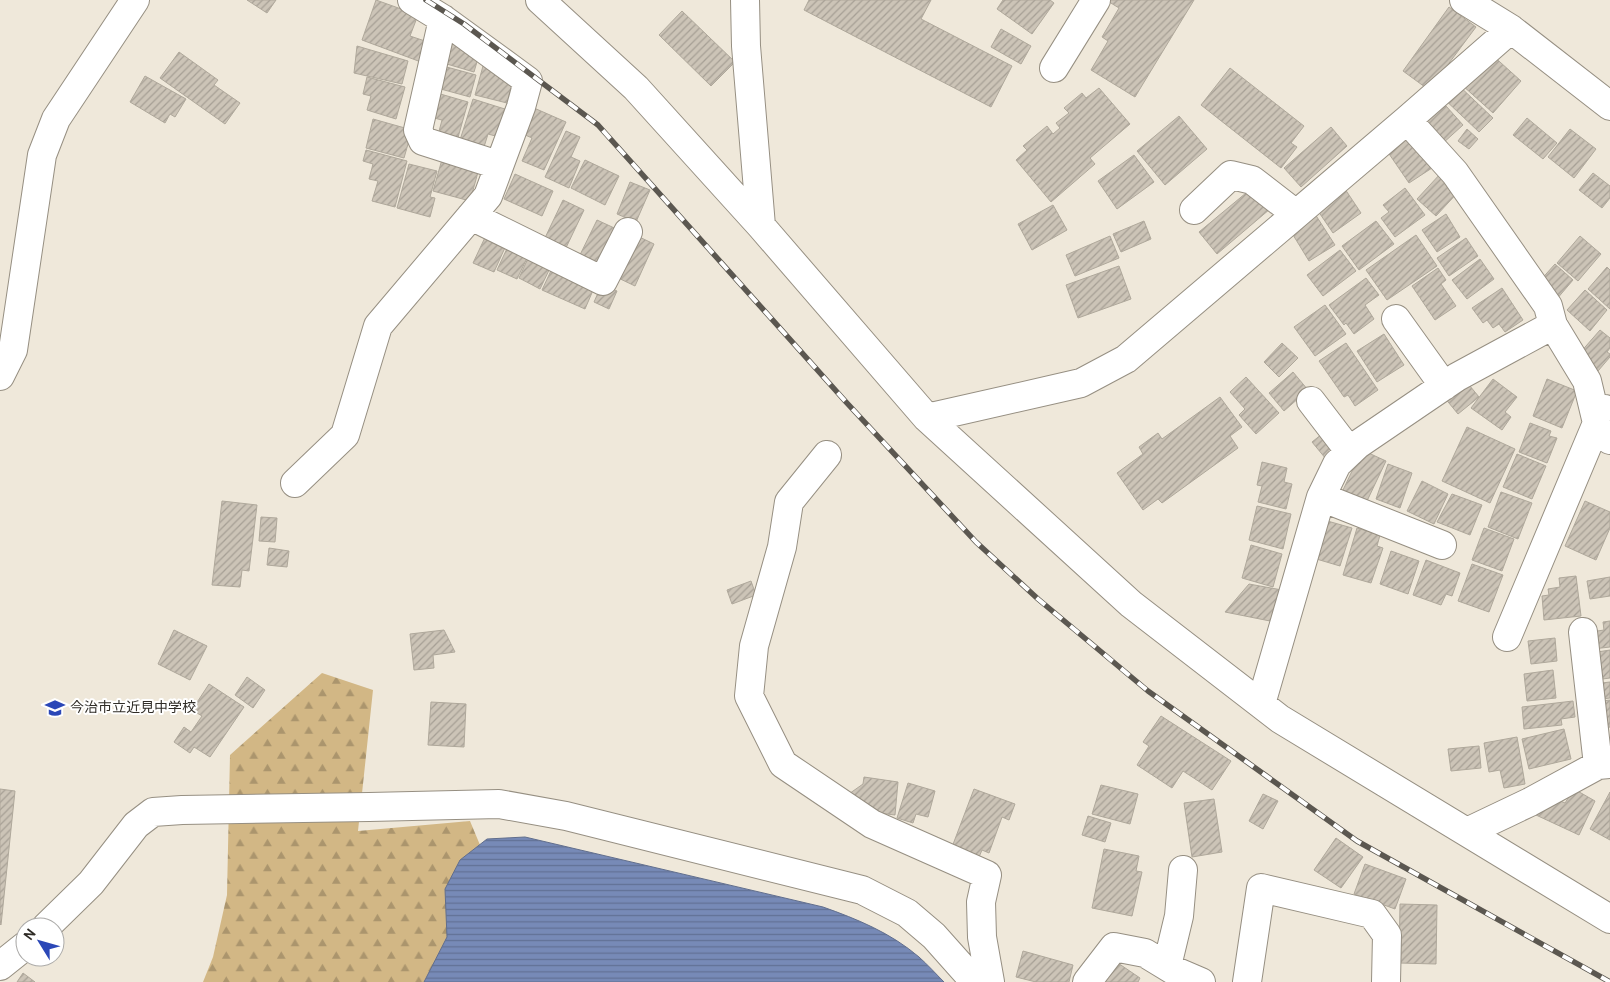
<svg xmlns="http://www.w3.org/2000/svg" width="1610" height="982" viewBox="0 0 1610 982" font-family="Overpass,'Noto Sans JP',sans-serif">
  <defs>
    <pattern id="forest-firs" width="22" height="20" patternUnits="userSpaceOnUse" patternTransform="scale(1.25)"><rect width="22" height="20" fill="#d2b785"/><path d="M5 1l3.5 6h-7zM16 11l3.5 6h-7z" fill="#ab956d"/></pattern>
    <pattern id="water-rules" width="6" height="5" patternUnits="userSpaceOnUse" patternTransform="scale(1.25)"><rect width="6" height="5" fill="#778ab7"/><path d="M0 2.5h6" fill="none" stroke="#627195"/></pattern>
    <pattern id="building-hatch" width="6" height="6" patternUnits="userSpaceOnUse" patternTransform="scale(1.25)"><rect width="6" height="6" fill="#ccc4b7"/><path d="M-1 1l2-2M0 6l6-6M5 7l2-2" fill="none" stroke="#a69f95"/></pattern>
  </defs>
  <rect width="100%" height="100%" fill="#efe8da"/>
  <path fill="url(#forest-firs)" d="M322,673L373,690L358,831L470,821L490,869L459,982H203L213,957L227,895L230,755Z"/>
  <path fill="url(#water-rules)" stroke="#616e8c" d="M525,837L823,907C857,919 891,933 919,957C928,965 936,974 944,982H424L447,937L445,889L460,860L487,839Z"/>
  <path fill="url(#building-hatch)" stroke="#afa89b" d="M247,0H276L267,13Z
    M376,0L418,15L410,36L428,42L421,62L362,40Z
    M809,0H931L921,19L1012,66L991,107L804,10Z
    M1003,0H1050L1054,3L1032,34L997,9Z
    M1106,0H1194L1135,97L1091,70L1108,41L1102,37L1119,8Z
    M1449,7L1476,27L1429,90L1403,71Z
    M682,11L735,62L711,86L659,35Z
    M1001,29L1031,46L1021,64L991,47Z
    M447,38L481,48L474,72L440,62Z
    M357,46L408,61L402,84L354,73Z
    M179,52L218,80L214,85L240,103L225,124L160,78Z
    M1490,53L1521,81L1493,113L1462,85Z
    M443,66L476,75L470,97L437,88Z
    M483,66L514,74L507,103L475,95Z
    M1230,68L1304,126L1291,143L1297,147L1281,168L1201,105Z
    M145,76L186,99L175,117L170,114L165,123L130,102Z
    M367,77L405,87L396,119L367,110L371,96L363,94Z
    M1455,82L1493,118L1479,132L1441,96Z
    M1099,88L1130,124L1090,158L1095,164L1051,202L1016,160L1027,150L1023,146L1047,126L1053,134L1060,128L1056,123L1069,113L1064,108L1082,93L1086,98Z
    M437,93L468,102L457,141L438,135L442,120L430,117Z
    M1438,97L1463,125L1442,144L1417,117Z
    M473,99L508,110L499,137L488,134L484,147L460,140Z
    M534,108L566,122L544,170L522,161L532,138L523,134Z
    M1179,116L1207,149L1165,185L1137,151Z
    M1527,118L1557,143L1543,159L1513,135Z
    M373,119L412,130L404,158L366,148Z
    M1331,127L1347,146L1301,187L1284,168Z
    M1467,129L1478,139L1469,149L1458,141Z
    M1570,129L1596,149L1574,178L1548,157Z
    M566,131L580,137L571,157L580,161L569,188L545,177Z
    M1408,133L1432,168L1409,183L1385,148Z
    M366,150L407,161L395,207L372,201L378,181L369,179L373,164L363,161Z
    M1134,155L1154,182L1117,209L1098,181Z
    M443,156L480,165L470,201L433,191Z
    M585,160L619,176L605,205L571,188Z
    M409,164L437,171L430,197L435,198L430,217L397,208Z
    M1441,173L1460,190L1436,216L1417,199Z
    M1593,173L1610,186V198L1602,208L1579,190Z
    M515,174L553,191L542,216L504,199Z
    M630,182L650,190L636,222L617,214Z
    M1252,188L1270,209L1217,254L1199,232Z
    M1405,188L1425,215L1395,237L1381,218L1389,212L1383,205Z
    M1345,189L1361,213L1333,233L1316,208Z
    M563,200L584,210L564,252L543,242Z
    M1053,205L1067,230L1032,250L1018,224Z
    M1315,214L1335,245L1309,261L1290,230Z
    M1446,214L1460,237L1437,252L1422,230Z
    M597,220L623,232L602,273L577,261Z
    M1144,221L1151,239L1121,252L1113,234Z
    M1376,221L1394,244L1359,270L1342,246Z
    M488,231L508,241L494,272L473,263Z
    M631,233L654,244L635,286L612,275Z
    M1416,235L1437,266L1387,300L1366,270Z
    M1110,236L1119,258L1075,276L1066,255Z
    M1580,236L1601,254L1578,281L1557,263Z
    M1466,238L1478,256L1449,276L1437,258Z
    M510,242L530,252L517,279L497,270Z
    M1340,250L1356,271L1323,296L1307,275Z
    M529,256L551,266L540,289L519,278Z
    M1480,259L1494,279L1467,299L1452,280Z
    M555,262L597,281L585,309L542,290Z
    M1555,264L1573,280L1556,300L1538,283Z
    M1119,266L1131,299L1078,318L1066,285Z
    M1607,267L1610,270V309L1588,289Z
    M1438,268L1446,280L1441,284L1456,306L1435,320L1412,286Z
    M1366,278L1379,295L1365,305L1374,319L1354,334L1346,323L1344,325L1329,305Z
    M602,284L617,291L609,309L594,302Z
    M1502,288L1523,320L1505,332L1499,324L1493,328L1487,320L1483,323L1472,308Z
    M1585,290L1607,310L1590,331L1567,310Z
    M1325,305L1346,334L1315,356L1294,327Z
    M1600,330L1610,338V348L1607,352L1610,354V357L1598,371L1579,354Z
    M1384,334L1404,365L1377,382L1357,351Z
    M1282,343L1298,358L1279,377L1264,362Z
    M1346,343L1378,390L1355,406L1348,395L1344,397L1319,361Z
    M1293,372L1308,390L1284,411L1269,393Z
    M1246,377L1279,413L1256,434L1239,415L1245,409L1230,392Z
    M1493,379L1517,397L1505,412L1511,417L1502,430L1471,408Z
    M1547,379L1577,391L1562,428L1533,416Z
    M1465,380L1479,397L1458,414L1444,397Z
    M1220,397L1242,427L1230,436L1238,448L1162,503L1158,499L1143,510L1117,473L1143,454L1139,447L1158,433L1162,439Z
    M1530,423L1551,431L1549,436L1557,438L1547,463L1519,452Z
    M1467,427L1515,449L1490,503L1442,481Z
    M1327,430L1340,447L1326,459L1312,442Z
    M1362,450L1386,461L1367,501L1343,490Z
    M1517,454L1546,466L1532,499L1503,487Z
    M1262,462L1287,468L1284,482L1292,484L1286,509L1258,502L1262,486L1257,485Z
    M1388,464L1412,473L1400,508L1376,499Z
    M1422,481L1448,494L1434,524L1407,511Z
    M1501,492L1532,503L1518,539L1488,527Z
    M1452,494L1482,505L1470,535L1437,522Z
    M222,501L257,505L249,571L242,570L240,587L212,585Z
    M1585,501L1610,512V528L1596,560L1565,546Z
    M1257,506L1291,514L1283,549L1249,540Z
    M261,517L277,518L275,542L259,541Z
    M1324,520L1352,528L1340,566L1313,558Z
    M1357,528L1380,535L1377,546L1383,548L1371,583L1343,575Z
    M1484,528L1514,539L1502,571L1472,560Z
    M1251,545L1282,554L1273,587L1242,578Z
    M269,548L289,551L287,567L267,565Z
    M1391,551L1419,561L1408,594L1380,584Z
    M1426,560L1460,573L1452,596L1446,594L1441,605L1413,595Z
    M1472,564L1503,575L1489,612L1458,601Z
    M1576,576L1581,616L1544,620L1542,596L1549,595L1548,589L1560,587L1559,578Z
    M1610,577V596L1590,599L1587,581Z
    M751,581L756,595L732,604L727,590Z
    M1249,584L1282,590L1275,622L1225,612Z
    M1610,621V647L1593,649L1591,632L1604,630L1603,622Z
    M174,630L207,646L190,680L158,664Z
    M444,630L455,652L433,655L434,668L414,670L410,634Z
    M1555,638L1557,661L1531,664L1528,641Z
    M1610,650V678L1595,680L1591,653Z
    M1553,670L1556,698L1527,701L1524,674Z
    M247,677L265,690L253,708L235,695Z
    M1610,682V698L1595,700L1593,684Z
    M209,684L244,707L210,757L194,747L190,753L174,742L184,727L191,732L202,716L192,710Z
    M1610,700V727L1606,728L1602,701Z
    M1573,701L1575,717L1561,719L1562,725L1524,729L1522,707Z
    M431,702L466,704L464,747L428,745Z
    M1161,716L1231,761L1212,790L1183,771L1172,788L1137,765L1149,746L1143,742Z
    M1564,729L1571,759L1529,769L1522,739Z
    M1517,737L1525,784L1504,788L1500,770L1489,772L1484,743Z
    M1479,746L1481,768L1451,771L1448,749Z
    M864,777L898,782L895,815L864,811L846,796L863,784Z
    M908,783L935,791L928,817L916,814L913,823L897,818Z
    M1101,785L1138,794L1130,824L1092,814Z
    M0,789L15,791L1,925L0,924Z
    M974,789L1015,804L1009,820L1002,817L989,853L982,850L979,857L952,847Z
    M1574,789L1595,801L1579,835L1536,815L1551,797L1565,803Z
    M1610,792V840L1590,829Z
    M1263,794L1278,801L1263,829L1249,821Z
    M1214,799L1222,852L1192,857L1184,803Z
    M1088,816L1111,823L1105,842L1082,835Z
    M1336,838L1363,857L1341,888L1314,870Z
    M1104,849L1139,856L1136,871L1142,872L1132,916L1092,908Z
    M1365,864L1406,879L1395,909L1354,894Z
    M1400,904L1437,905L1436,964L1399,963Z
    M1023,951L1073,965L1069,982H1036L1016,977Z
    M1112,959L1140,978L1138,982H1096Z
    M23,973L35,982H17Z"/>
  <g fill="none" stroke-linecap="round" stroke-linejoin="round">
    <defs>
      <path id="minor" d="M540,0L636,88L761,226L927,418L1131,604L1280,719L1610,919
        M745,0L746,46L761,226
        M1464,0L1511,29L1610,106
        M443,19L418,130L423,141L498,165
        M1054,68L1096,0
        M1407,120L1455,173L1548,306L1553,325L1587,381L1597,423L1610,440
        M1194,210L1231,175L1252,180L1296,214
        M471,216L603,281L628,232
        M1396,319L1444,386
        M0,376L13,350L42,155L56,119L135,0
        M1311,401L1350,452
        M927,418L1081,383L1126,359L1407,120L1511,29
        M827,455L789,502L782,547L754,646L749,696L783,764L872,824L987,875L981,902L982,937L990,982
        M295,483L345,435L378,326L488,196L521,107L528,81L443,19L412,0
        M1321,497L1442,545
        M1583,632L1598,765
        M1507,637L1597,423L1605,409
        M1261,704L1321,497L1337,464L1357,445L1457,377L1553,325
        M1467,832L1530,802L1598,765L1610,764
        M46,927L91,883L136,825L153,812L182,810L369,807L499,804L566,816L862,890L907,913L934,936L975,982
        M0,966L25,946
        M1167,966L1179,916L1183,870
        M1087,982L1114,947L1145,953L1173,970L1201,982
        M1247,982L1261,888L1372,914L1387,935L1386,982"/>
    </defs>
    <use href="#minor" stroke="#968f82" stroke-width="30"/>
    <use href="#minor" stroke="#fff" stroke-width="28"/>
    <defs>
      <path id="rail" d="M426,0L464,24L598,125L846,402L976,542L1038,599L1148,691L1357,841L1610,982"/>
    </defs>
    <use href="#rail" stroke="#5b5750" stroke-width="5.5"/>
    <use href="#rail" stroke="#fff" stroke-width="4" stroke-dasharray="11" stroke-linecap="butt"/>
  </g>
  <defs>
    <symbol id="school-bare" viewBox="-9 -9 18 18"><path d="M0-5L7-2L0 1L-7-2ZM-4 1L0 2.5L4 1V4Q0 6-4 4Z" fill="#2b47b7" stroke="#fff" stroke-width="2.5" paint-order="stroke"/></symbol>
  </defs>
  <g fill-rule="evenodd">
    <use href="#school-bare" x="41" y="694" width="28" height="28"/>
  </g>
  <g text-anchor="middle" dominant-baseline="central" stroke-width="4" stroke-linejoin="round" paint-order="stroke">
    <g font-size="14" fill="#2f2c27" stroke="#fff" text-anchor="start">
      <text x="70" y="708">今治市立近見中学校</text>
    </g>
  </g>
  <g transform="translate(40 942) rotate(307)"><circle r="24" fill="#ffffff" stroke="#acaba9"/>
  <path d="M0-4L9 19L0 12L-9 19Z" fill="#2b47b7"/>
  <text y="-8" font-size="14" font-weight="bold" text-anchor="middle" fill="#2f2c27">N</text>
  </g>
</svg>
